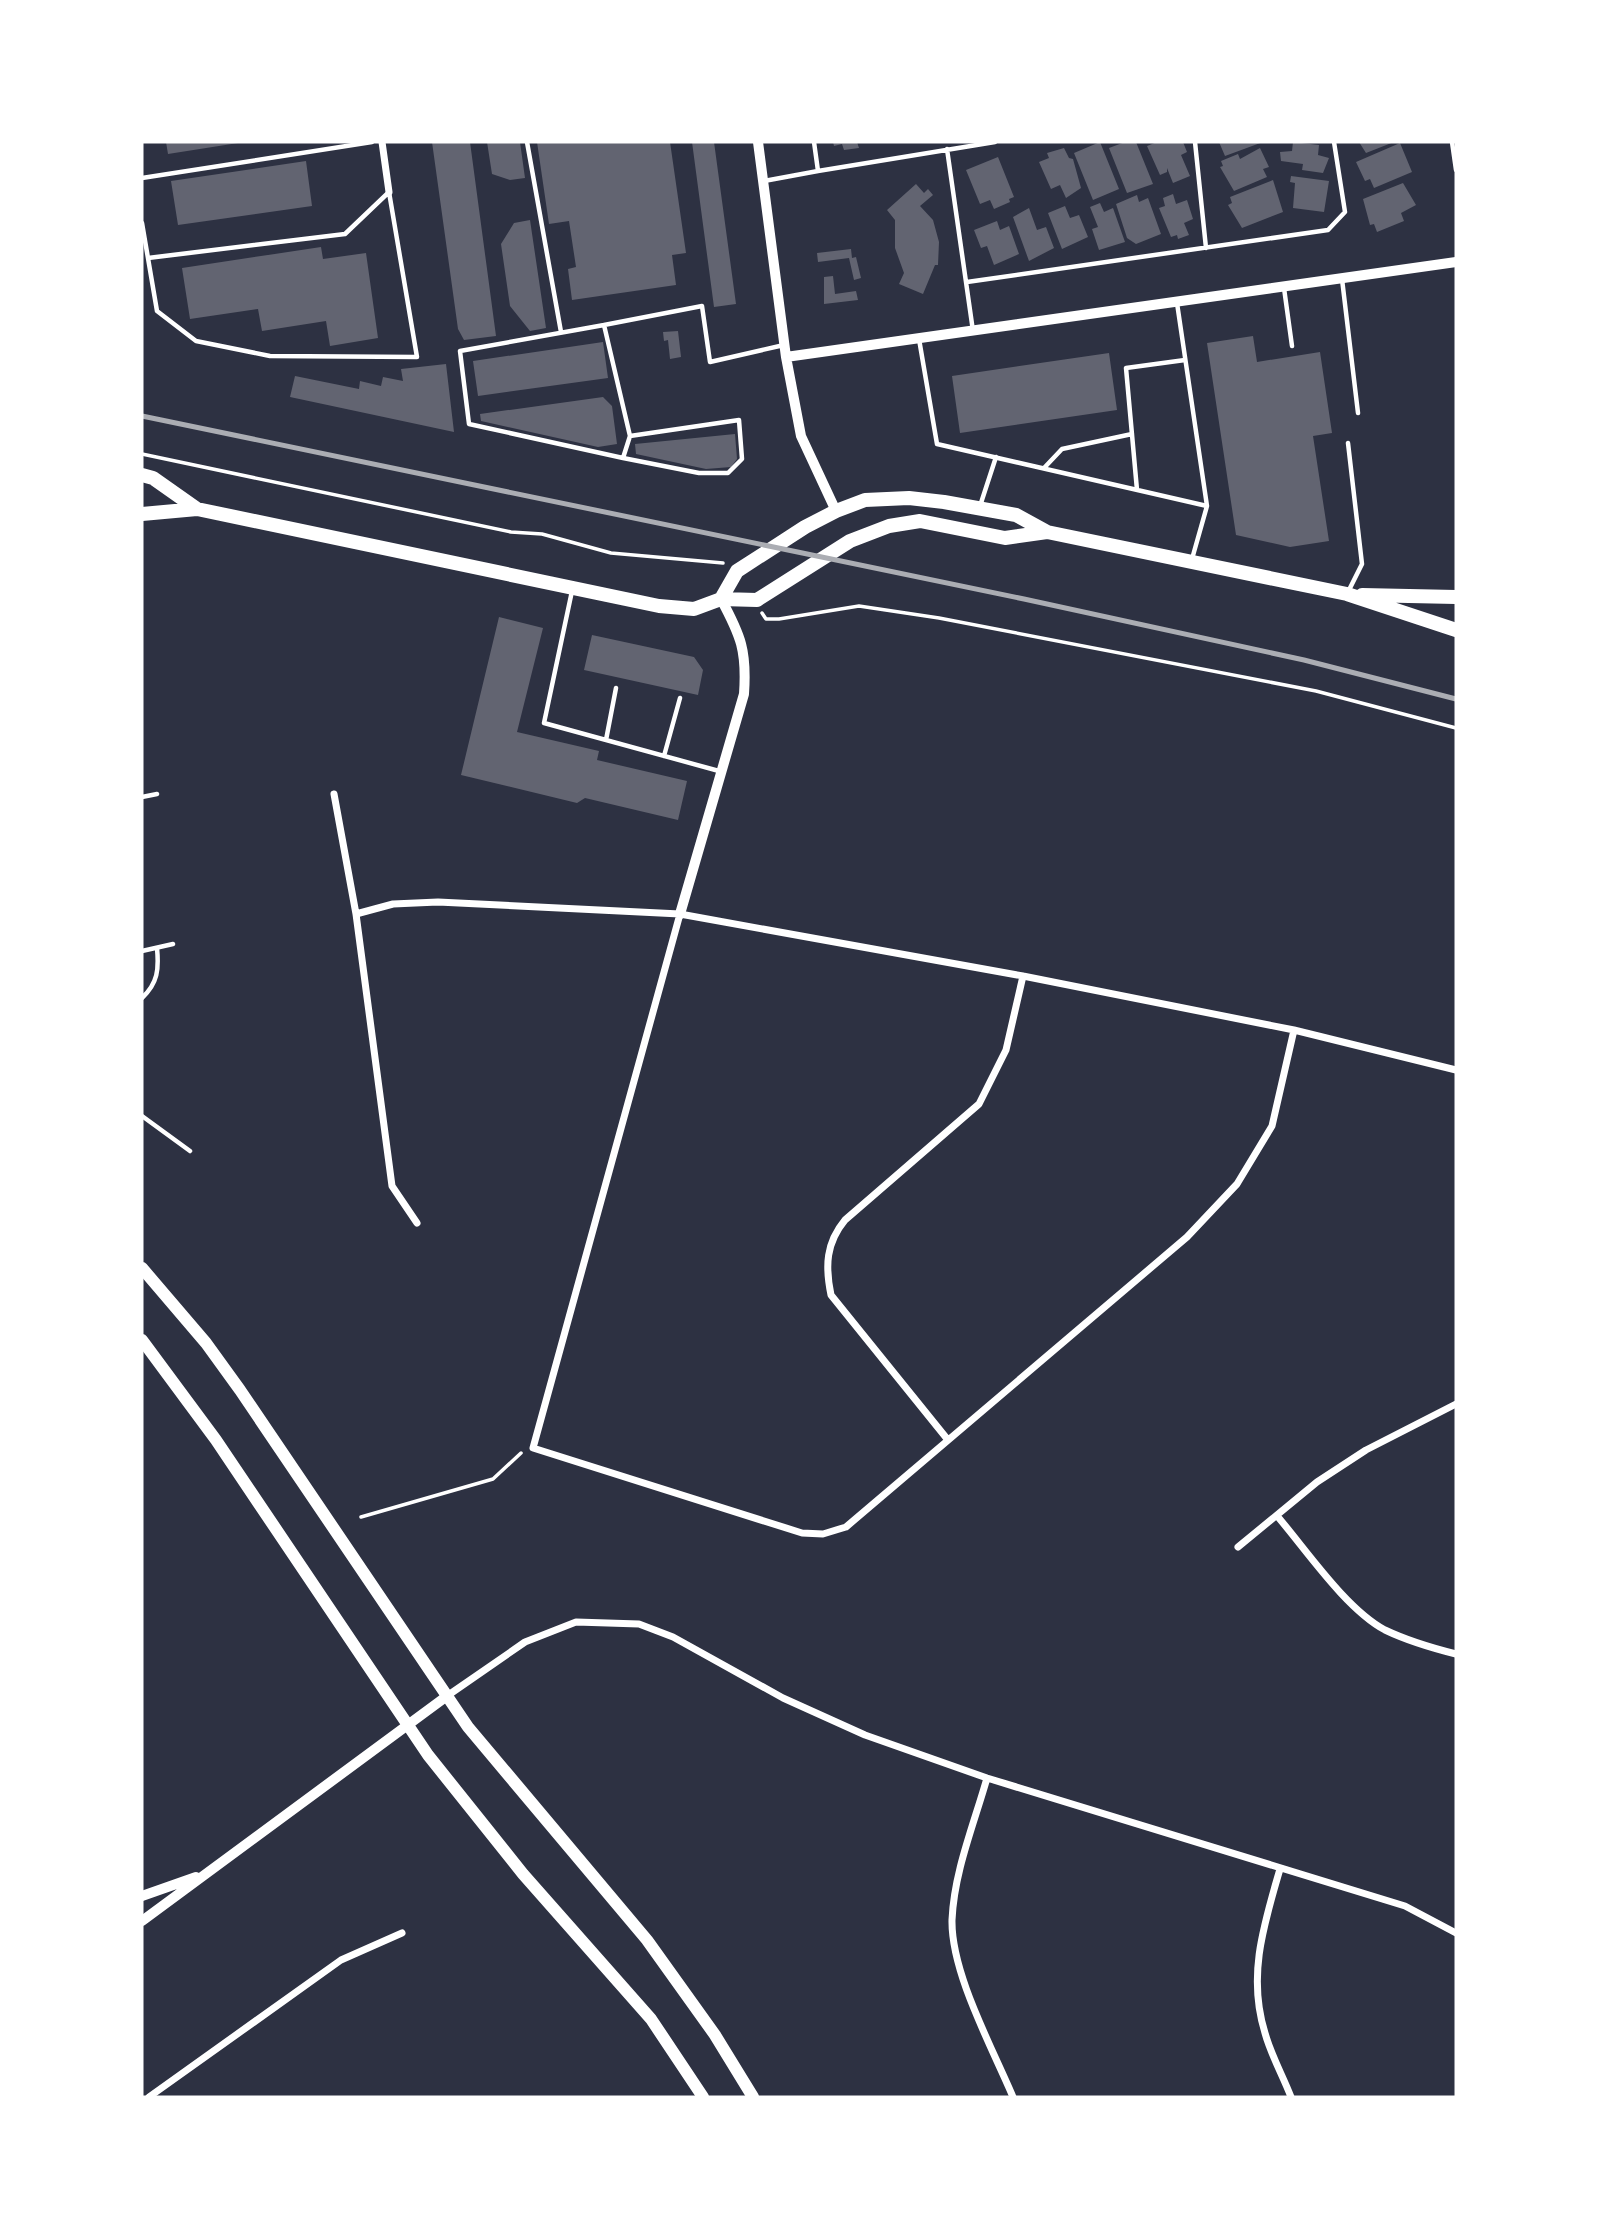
<svg xmlns="http://www.w3.org/2000/svg" width="1598" height="2239" viewBox="0 0 1598 2239" font-family="'Source Sans 3',sans-serif">
  <rect width="100%" height="100%" fill="#2d3142"/>
  <path fill="#626471" d="M166,142H238V143L168,154Z
    M432,142H470L496,336L464,340L458,329Z
    M487,142H520L525,178L510,180L492,174Z
    M537,142H670L686,253L672,255L676,285L572,300L568,269L576,267L569,221L549,224Z
    M692,142H714L736,304L714,307Z
    M833,142H857L859,148L844,150L842,144L834,146Z
    M1100,142L1119,189L1093,200L1074,153Z
    M1125,142H1136L1153,184L1127,193L1109,148Z
    M1157,142H1183L1187,152L1181,155L1190,176L1173,183L1167,168V172L1160,175L1147,146Z
    M1219,142H1263L1225,156Z
    M1293,142L1319,145L1318,155L1329,158L1323,173L1302,170L1303,164L1281,161L1280,152L1292,151Z
    M1359,142H1394L1366,153Z
    M1400,143L1412,172L1374,188L1370,179L1365,181L1356,162Z
    M1064,148L1069,158L1073,159L1081,188L1066,198L1060,185L1051,189L1039,162L1049,158L1047,153Z
    M1260,148L1269,167L1263,169L1267,177L1234,191L1220,167L1223,166L1221,161L1238,154L1240,159Z
    M998,157L1014,197L1009,199L1010,202L994,209L990,200L980,204L966,170Z
    M306,161L312,206L178,225L171,181Z
    M1291,176L1329,181L1324,212L1293,208L1295,183L1290,182Z
    M1273,180L1283,212L1242,228L1228,205L1232,203L1230,197Z
    M1403,183L1416,205L1401,213L1404,221L1377,232L1374,224L1370,225L1363,199Z
    M916,184L924,193L928,189L933,195L920,206L933,220L939,242L938,265H935L923,294L899,284L904,273L895,248V220L887,210Z
    M1173,194L1176,204L1187,200L1193,219L1184,223L1189,235L1178,239L1177,235L1171,237L1159,208L1165,206L1163,198Z
    M1137,195L1139,202L1148,198L1161,234L1136,244L1127,238L1116,204Z
    M1100,203L1104,212L1113,208L1125,242L1099,250L1092,229L1098,227L1090,207Z
    M1065,206L1070,218L1079,215L1088,237L1062,249L1048,213Z
    M1029,208L1037,230L1046,227L1054,248L1029,261L1013,217Z
    M530,220L546,328L530,331L510,306L501,244L514,223Z
    M997,221L1000,230L1009,226L1019,254L994,265L987,246L981,248L974,230Z
    M321,247L323,259L366,253L378,338L330,346L326,321L262,331L258,309L190,319L182,268Z
    M851,249L852,258L856,257L861,278L854,280L849,258L818,262L817,253Z
    M833,276L835,294L856,291L858,300L824,304V277Z
    M678,331L681,357L670,359L668,340L664,341L663,332Z
    M1253,336L1257,362L1320,352L1332,433L1313,436L1329,541L1290,547L1236,535L1207,343Z
    M603,342L608,378L478,396L473,361Z
    M1109,353L1117,410L960,433L952,376Z
    M446,364L454,432L290,397L295,376L359,389L360,381L381,386L383,377L403,381L401,369Z
    M603,397L612,406L617,444L598,447L481,421L480,414Z
    M735,434L737,459L731,467L706,469L636,454L635,444Z
    M499,617L543,628L517,732L599,751L597,760L687,781L678,820L585,798L577,803L461,775Z
    M592,635L694,657L703,670L698,695L584,670Z"/>
  <g fill="none" stroke-linecap="round" stroke-linejoin="round">
    <path stroke="#fff" stroke-width="3.5" d="M142,454L511,532L542,534L611,553L723,563
      M762,613L766,619H779L859,606L939,618L1316,691L1456,728
      M361,1517L493,1479L521,1453"/>
    <path stroke="#fff" stroke-width="4.5" d="M527,142L561,332
      M814,142L818,171L995,142
      M1195,142L1206,248
      M1452,142L1456,170
      M947,149L973,331
      M142,178L372,142
      M764,181L818,171
      M142,223L157,311L196,341L270,356L417,357L389,192
      M148,258L345,234L389,192
      M1342,279L1358,413
      M967,282L1328,230L1345,212L1334,142
      M1284,288L1292,346
      M1177,303L1207,506L1192,559
      M604,325L460,351L469,424L623,458
      M919,339L937,444L1207,506
      M630,436L623,458L699,473H728L742,459L739,420L630,436L604,325L702,306L710,362L784,345
      M1348,443L1362,564L1349,590
      M1044,468L1062,449L1132,434
      M1137,490L1126,368L1185,360
      M980,506L996,457
      M572,591L544,723L719,771
      M606,740L616,688
      M664,756L680,698
      M142,797L157,794
      M142,951L173,944
      M142,998C158,983 159,969 157,948
      M142,1116L190,1151"/>
    <path stroke="#fff" stroke-width="7" d="M382,142L389,192
      M334,794L356,914L392,1186L417,1223
      M356,914L393,904L438,902L680,914L1023,976L1294,1030L1456,1070
      M680,914L533,1448L802,1533L823,1534L846,1527L1187,1237L1237,1184L1272,1126L1294,1030
      M948,1440L831,1295C825,1266 826,1243 845,1220L979,1104L1006,1050L1023,976
      M1278,1517C1307,1551 1346,1609 1385,1630C1408,1641 1432,1648 1456,1654
      M1238,1547L1317,1482L1366,1450L1456,1404
      M447,1696L525,1642L576,1622L639,1624L673,1637L783,1698L865,1735L987,1778L1405,1906L1456,1933
      M987,1778C974,1824 954,1872 952,1920C951,1973 992,2047 1013,2097
      M1280,1869C1264,1924 1247,1976 1265,2033C1271,2055 1283,2076 1291,2097
      M149,2097L341,1960L402,1933"/>
    <path stroke="#fff" stroke-width="10" d="M758,142L786,357L801,436L836,511
      M786,357L1456,262
      M680,914L744,694C747,651 741,636 721,599
      M142,1896L196,1877
      M142,1921L447,1696"/>
    <path stroke="#fff" stroke-width="12" d="M142,1268L206,1343L240,1390L468,1727L647,1940L715,2035L753,2097
      M142,1340L216,1440L428,1755L523,1874L651,2019L703,2097"/>
    <path stroke="#fff" stroke-width="14" d="M142,475L153,478L197,509
      M142,514L197,509L659,606L694,609L721,599L757,600L850,541L889,526L920,521L1005,538L1047,532
      M1362,595L1456,597
      M721,599L737,571L805,527L836,511L865,500L909,498L944,502L1016,515L1047,532L1347,594L1456,630"/>
    <path stroke="#abadb3" stroke-width="5" d="M142,416L1024,599L1304,660L1456,699"/>
  </g>
  <rect width="1598" height="2239" fill="none" stroke="#ffffff" stroke-width="287"/>
</svg>
